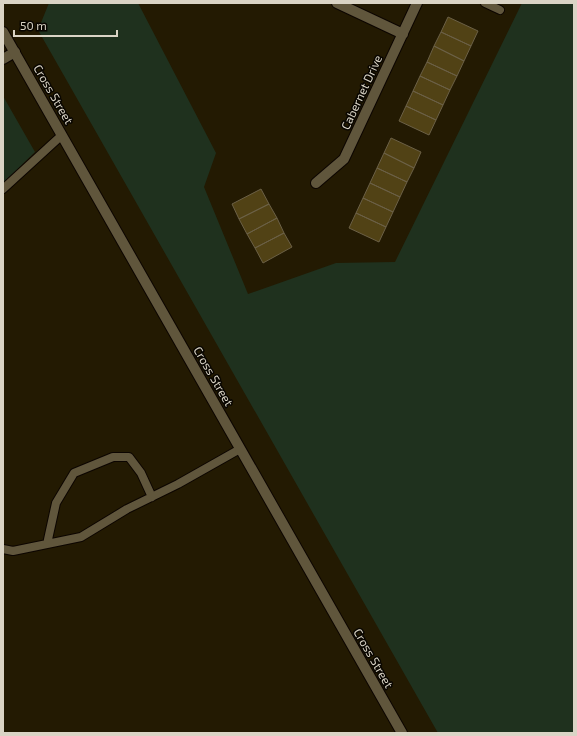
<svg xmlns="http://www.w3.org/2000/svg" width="577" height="736" viewBox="0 0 577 736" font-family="'Exo 2',sans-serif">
  <rect width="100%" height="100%" fill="#231a02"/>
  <path fill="#1f311e" d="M49,3H138L216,153L204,187L248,294L336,263L395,262L522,3H574V733H438L38,30Z
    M3,96L35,152L3,183Z"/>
  <path fill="#514215" stroke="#6b6046" d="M448,17L478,31L471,46L441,32Z
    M441,32L471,46L464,61L434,46Z
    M434,46L464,61L457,76L427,62Z
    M427,62L457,76L450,90L420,76Z
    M420,76L450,90L443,105L413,91Z
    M413,91L443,105L436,120L406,106Z
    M406,106L436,120L429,135L399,121Z
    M391,138L421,152L414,168L384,153Z
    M384,153L414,168L407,182L377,168Z
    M377,168L407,182L400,197L370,183Z
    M370,183L400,197L393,212L363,198Z
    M261,189L269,204L239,219L232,204Z
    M363,198L393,212L386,227L356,213Z
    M269,204L277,218L247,234L239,219Z
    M356,213L386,227L379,242L349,228Z
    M277,218L284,233L255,248L247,234Z
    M284,233L292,247L263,263L255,248Z"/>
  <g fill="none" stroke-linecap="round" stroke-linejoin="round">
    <defs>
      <path id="service" d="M485,3L500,10
        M3,189L62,135
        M47,544L56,503L74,473L113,457H129L141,473L152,497
        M3,549L13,551L81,537L127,509L178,484L240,449"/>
      <path id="minor" d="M337,3L403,34
        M3,59L15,52
        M316,183L344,159L417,3"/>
      <path id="secondary" d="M3,32L402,733"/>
    </defs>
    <use href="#service" stroke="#0c0500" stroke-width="10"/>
    <use href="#minor" stroke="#0c0500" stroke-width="12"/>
    <use href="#secondary" stroke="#0c0500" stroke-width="12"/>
    <use href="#service" stroke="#60563c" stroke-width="8"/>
    <use href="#minor" stroke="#60563c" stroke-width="10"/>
    <use href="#secondary" stroke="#60563c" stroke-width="10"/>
  </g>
  <g text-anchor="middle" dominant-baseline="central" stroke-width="3" stroke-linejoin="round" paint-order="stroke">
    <g font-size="12" fill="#dad4c5" stroke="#090601">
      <text transform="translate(361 92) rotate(-65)">Cabernet Drive</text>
      <text transform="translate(54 94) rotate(60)">Cross Street</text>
      <text transform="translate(214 376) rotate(60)">Cross Street</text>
      <text transform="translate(374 658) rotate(60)">Cross Street</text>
    </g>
  </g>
  <rect width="577" height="736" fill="none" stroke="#dad4c5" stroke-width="8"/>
  <path d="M14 30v6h103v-6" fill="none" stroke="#dad4c5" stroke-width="2"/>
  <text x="20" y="30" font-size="12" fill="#dad4c5" stroke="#090601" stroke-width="3" paint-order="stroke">50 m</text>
</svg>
